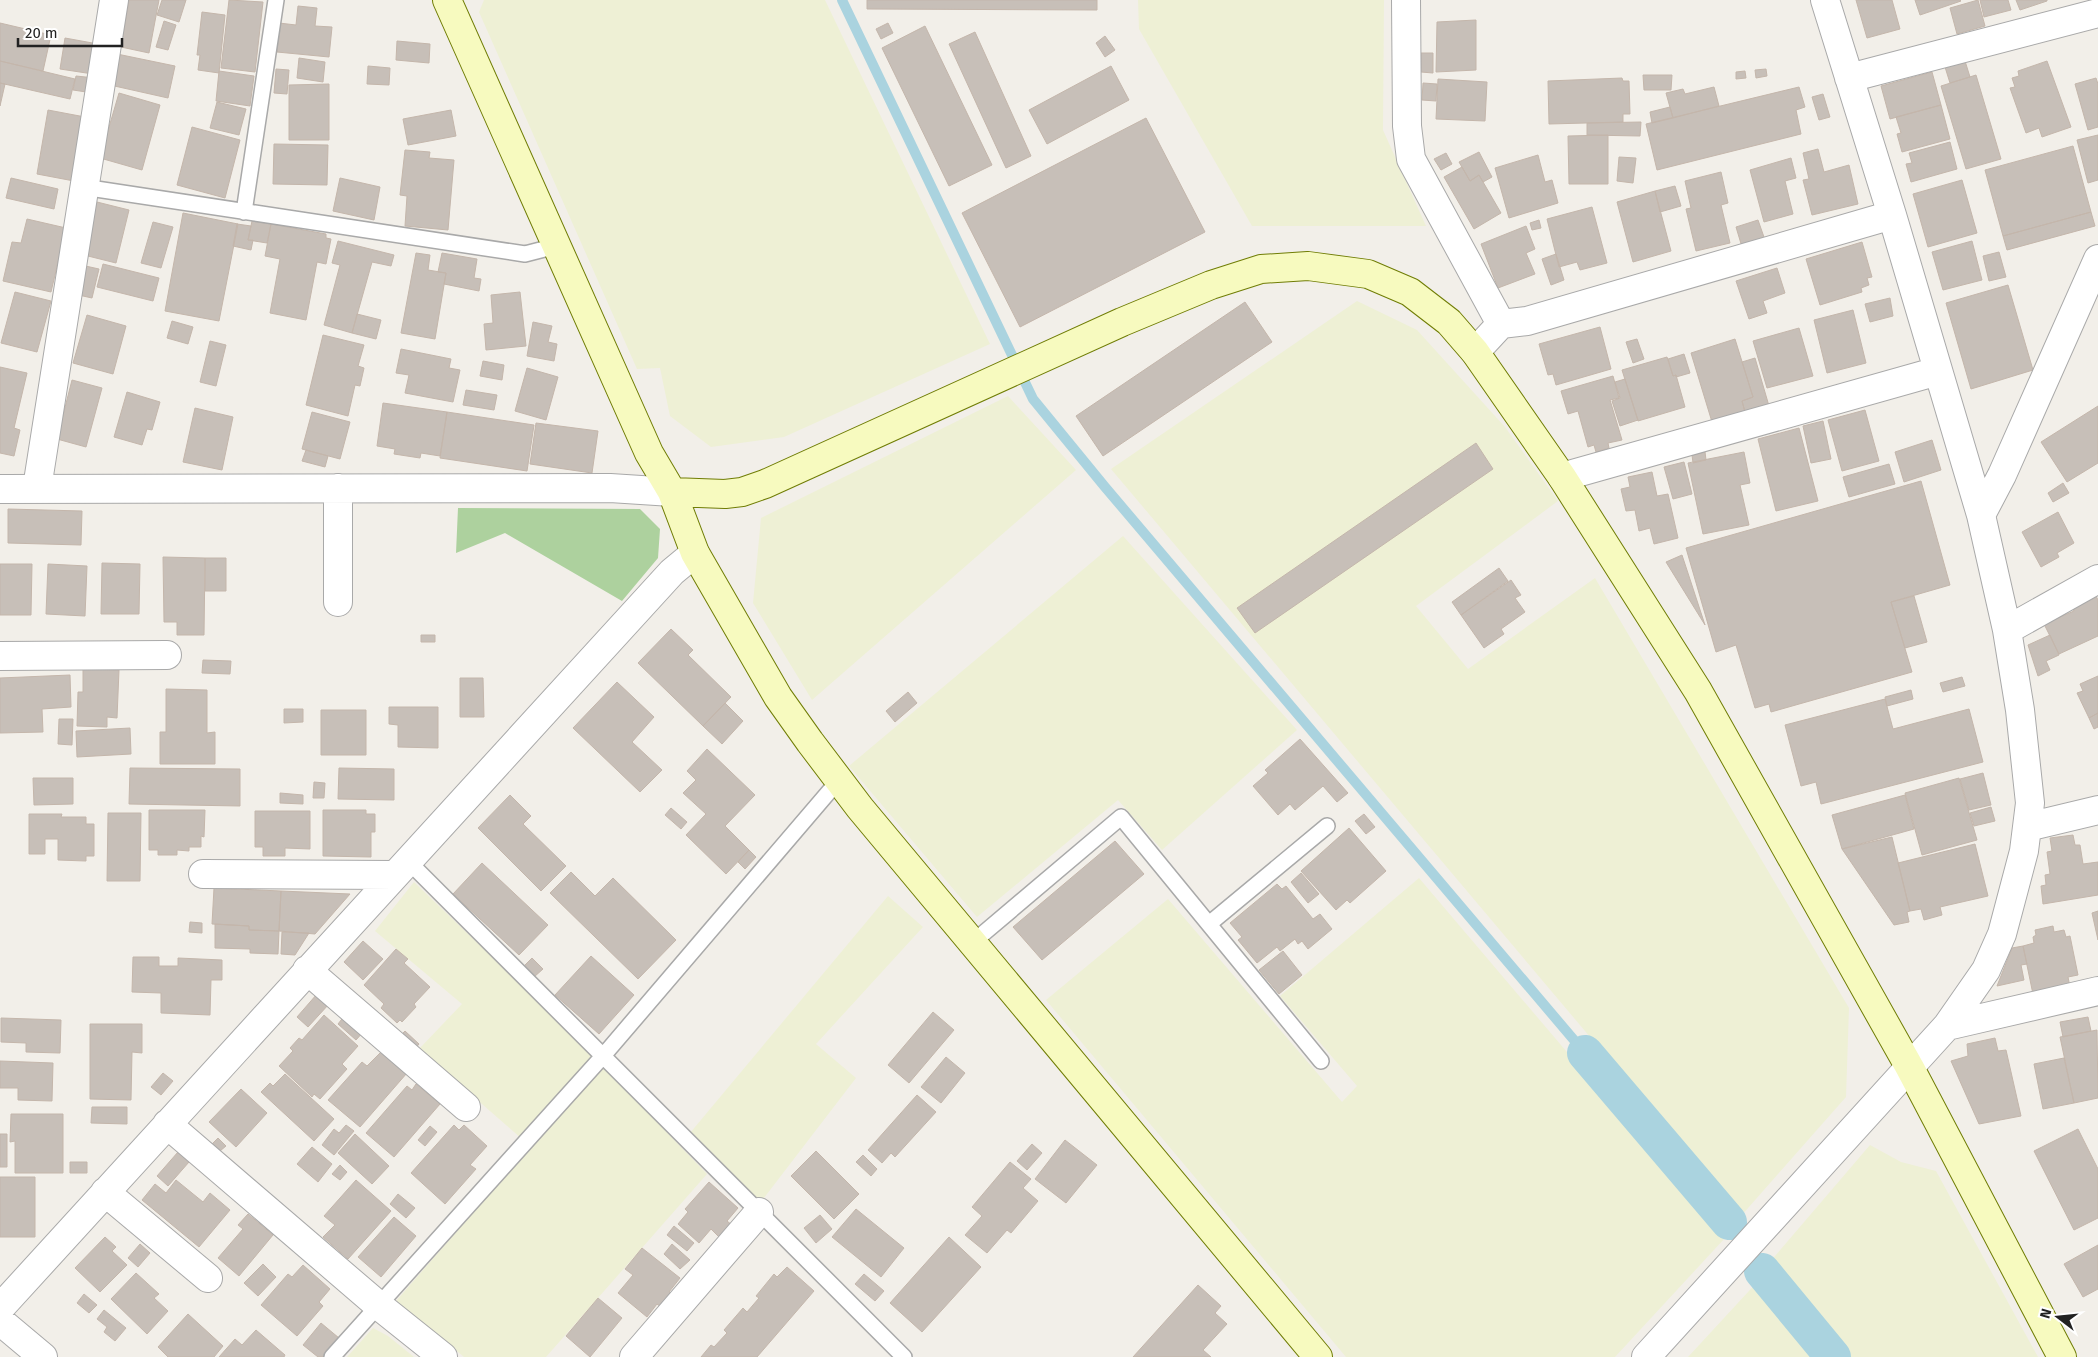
<svg xmlns="http://www.w3.org/2000/svg" width="2098" height="1357" viewBox="0 0 2098 1357" font-family="'Fira Sans',sans-serif">
  <rect width="100%" height="100%" fill="#f2efe9"/>
  <path fill="#eef0d5" d="M484,0H825L990,344L784,437L711,447L670,416L660,368L637,369L479,12Z
    M1138,0H1384L1383,130L1426,226H1252L1139,29Z
    M1357,301L1417,330L1505,427L1558,501L1416,606L1468,669L1595,578L1849,1008L1846,1097L1741,1216L1111,469Z
    M1008,396L1076,470L812,700L753,603L761,518Z
    M1123,536L1297,730L1162,850L1118,800L977,917L849,766Z
    M1419,878L1725,1238L1615,1357H1346L1046,1000L1168,899L1342,1102L1357,1086L1280,996Z
    M414,882L595,1056L522,1139L419,1049L462,1004L375,931Z
    M888,896L923,927L816,1044L856,1078L760,1203L690,1133Z
    M602,1065L707,1174L546,1357H464L396,1301Z
    M1870,1145L1901,1162L1936,1171L2038,1357H1845L1769,1263Z
    M1760,1279L1823,1357H1688Z
    M373,1328L388,1336L414,1357H347Z"/>
  <path fill="#add19e" d="M458,508L640,509L660,529L658,558L622,601L505,533L456,553Z"/>
  <g fill="none" stroke-linecap="round" stroke-linejoin="round">
    <path stroke="#aad3df" stroke-width="10" d="M842,0L1033,399L1105,487L1585,1053"/>
    <path stroke="#aad3df" stroke-width="36" d="M1585,1053L1729,1222
      M1762,1271L1833,1357"/>
  </g>
  <path fill="#c7bfb8" stroke="#c4b6ab" d="M129,0H159L149,53L121,47Z
    M162,0H186L179,22L157,15Z
    M229,0L263,2L255,72L221,68Z
    M867,0H1097V10L867,9Z
    M1856,0H1892L1900,29L1867,38Z
    M1915,0H1960L1961,1L1920,15Z
    M1978,0L1985,26L1957,34L1950,8Z
    M1980,0H2008L2011,10L1984,17Z
    M2016,0H2047V1L2020,10Z
    M298,6L317,8L315,26L332,27L329,57L277,52L279,23L296,25Z
    M202,12L225,15L219,73L198,70L200,55H197Z
    M1476,20V70L1436,72L1437,22Z
    M164,21L176,25L168,50L156,47Z
    M0,23L51,35L43,71L0,61Z
    M888,23L893,33L881,39L876,29Z
    M925,26L992,165L949,186L882,48Z
    M975,32L1031,156L1006,168L949,44Z
    M1105,36L1115,50L1105,57L1096,43Z
    M65,38L98,44L93,74L60,69Z
    M397,41L430,44L429,63L396,60Z
    M1421,53H1433V73L1421,72Z
    M117,54L175,66L168,98L110,85Z
    M299,58L325,62L323,82L297,78Z
    M0,61L75,79L70,99L0,83Z
    M1965,61L1970,77L1950,83L1945,67Z
    M2047,61L2071,127L2042,137L2039,128L2026,133L2010,88L2015,87L2012,78L2019,76L2018,71Z
    M368,66L390,68L389,85L367,84Z
    M1111,66L1129,100L1047,144L1029,110Z
    M276,69L289,70L287,94L274,93Z
    M1766,69L1767,76L1756,78L1755,70Z
    M219,71L254,76L250,106L216,101Z
    M1745,71L1746,78L1736,79V72Z
    M1932,72L1941,105L1890,119L1881,86Z
    M1643,75H1672L1671,90H1644Z
    M1976,75L2001,159L1966,169L1941,86Z
    M76,76L95,78L93,93L73,90Z
    M1622,78L1623,81H1629L1630,114H1623V122L1549,124L1548,81Z
    M2096,78L2098,84V127L2088,130L2075,84Z
    M1438,79L1487,82L1485,121L1436,119Z
    M0,83L5,84L0,106Z
    M1423,83L1437,84L1436,101L1422,100Z
    M329,84V140H289V85Z
    M1714,87L1719,106L1673,118L1666,93L1683,89L1685,94Z
    M1799,87L1805,107L1796,110L1801,134L1657,170L1646,124Z
    M119,93L160,105L142,170L100,158Z
    M1823,94L1830,117L1819,120L1812,97Z
    M217,102L246,109L239,135L210,128Z
    M1941,105L1950,139L1902,152L1897,134L1901,133L1896,117Z
    M1670,107L1673,118L1652,123L1650,112Z
    M48,110L85,117L74,181L37,174Z
    M451,110L456,136L408,145L403,119Z
    M1146,118L1205,232L1020,327L962,213Z
    M1641,122L1640,136L1587,135V123Z
    M192,127L240,140L225,198L177,185Z
    M1608,135V184H1569L1568,136Z
    M2098,135V180L2088,183L2077,140Z
    M1950,142L1957,169L1911,182L1906,164L1912,163L1909,153Z
    M274,144L328,145L327,185L273,184Z
    M2073,146L2091,212L2003,236L1985,170Z
    M1818,149L1824,172L1849,165L1858,204L1812,215L1803,180L1809,179L1803,153Z
    M405,150L430,152L429,158L454,160L448,230L405,226L407,196L400,195Z
    M1479,152L1492,177L1483,182L1479,175L1470,181L1459,162Z
    M1446,153L1452,164L1441,170L1434,159Z
    M1538,155L1545,182L1552,180L1558,203L1509,218L1495,168Z
    M1619,157L1636,158L1633,183L1617,181Z
    M1791,158L1796,178L1785,181L1793,214L1764,222L1750,170Z
    M1462,167L1470,181L1479,175L1501,213L1474,229L1444,177Z
    M1721,172L1728,203L1721,205L1730,243L1696,251L1686,209L1691,208L1685,181Z
    M11,178L58,189L54,209L6,198Z
    M340,178L380,187L374,220L333,211Z
    M1962,180L1977,233L1928,247L1913,194Z
    M1675,186L1681,206L1660,212L1655,191Z
    M1655,191L1671,251L1633,262L1617,202Z
    M97,202L129,210L116,263L84,255Z
    M1592,207L1607,263L1580,270L1577,262L1559,267L1547,219Z
    M2091,212L2095,226L2007,250L2003,236Z
    M183,213L238,224L219,321L165,311Z
    M27,219L66,228L51,292L3,281L12,242L21,243Z
    M1539,220L1541,228L1532,230L1530,223Z
    M1758,220L1765,240L1742,247L1736,227Z
    M252,221L271,224L267,243L248,240Z
    M153,222L173,227L161,268L141,263Z
    M237,224L251,226L248,240H253L251,250L233,246Z
    M271,224L326,234V238L331,239L326,264L317,262L306,320L270,313L280,259L265,256Z
    M1526,226L1535,249L1526,253L1535,274L1498,288L1481,244Z
    M338,241L394,255L391,266L372,262L352,333L324,325L340,265L332,263Z
    M1972,241L1982,280L1943,290L1932,252Z
    M1862,242L1872,277L1867,278L1869,285L1861,288L1862,292L1820,305L1806,259Z
    M1999,252L2006,277L1989,281L1983,256Z
    M416,253L430,255L428,270L446,273L435,339L401,333Z
    M442,253L477,259L474,278L481,279L479,291L444,284L446,273L438,272Z
    M1556,254L1564,280L1551,285L1542,259Z
    M103,264L159,278L153,301L97,287Z
    M81,265L99,269L92,298L74,294Z
    M1777,268L1785,293L1763,301L1767,313L1749,319L1736,281Z
    M2008,285L2033,370L1971,389L1946,303Z
    M15,292L51,301L37,352L1,343Z
    M520,292L526,346L486,350L484,324L493,323L491,295Z
    M1890,298L1893,316L1870,322L1865,304Z
    M1245,302L1272,342L1103,456L1076,416Z
    M1853,310L1866,363L1827,373L1814,320Z
    M357,314L381,320L376,339L352,333Z
    M87,315L126,326L113,374L73,363Z
    M172,321L193,327L188,344L167,338Z
    M533,322L552,326L548,342L557,344L554,361L527,356Z
    M1600,327L1611,369L1556,385L1553,374L1548,375L1539,344Z
    M1799,328L1813,376L1767,388L1753,341Z
    M323,335L364,345L358,366L364,368L360,386L355,385L348,416L306,405Z
    M1637,339L1644,359L1633,363L1626,342Z
    M1735,339L1753,397L1742,401L1745,412L1712,422L1691,353Z
    M210,341L226,345L216,386L200,382Z
    M401,349L451,359L449,368L460,370L453,402L405,393L409,375L396,373Z
    M1684,354L1690,373L1676,377V375L1673,376L1668,359Z
    M1667,357L1673,376L1676,375L1685,407L1638,421L1622,370Z
    M1755,358L1769,406L1745,412L1742,401L1753,397L1742,362Z
    M483,361L504,365L502,380L480,376Z
    M0,367L27,373L14,428L20,430L14,456L0,453Z
    M527,368L558,377L546,420L515,411Z
    M1613,376L1619,398L1610,400L1622,440L1608,443L1609,448L1596,452L1594,445L1588,447L1578,411L1568,414L1561,391Z
    M1625,379L1638,420L1620,426L1612,401L1620,398L1615,382Z
    M72,380L102,388L86,447L57,439Z
    M466,390L497,395L494,410L463,405Z
    M127,392L160,402L152,430L147,429L142,445L114,437Z
    M383,403L447,412L440,456L421,453L420,458L394,454L395,449L377,446Z
    M2098,406V463L2067,482L2041,442Z
    M195,408L233,417L222,470L183,462Z
    M1865,410L1879,461L1842,471L1828,420Z
    M312,412L350,422L340,459L302,449Z
    M447,412L534,425L527,471L440,458Z
    M1823,421L1831,459L1811,463L1803,426Z
    M536,423L598,431L592,473L530,464Z
    M1799,428L1818,501L1776,511L1758,439Z
    M1932,440L1941,470L1904,482L1895,452Z
    M1476,443L1493,469L1255,633L1237,608Z
    M306,450L328,456L325,467L302,461Z
    M1705,452L1706,460L1693,463L1692,455Z
    M1744,452L1750,483L1740,485L1749,525L1703,534L1688,463Z
    M1684,462L1692,494L1673,499L1664,467Z
    M1889,464L1895,484L1849,497L1843,477Z
    M1652,472L1657,496L1668,494L1678,538L1654,544L1650,528L1639,531L1635,510L1626,511L1621,489L1630,487L1628,477Z
    M1921,481L1950,585L1891,602L1912,672L1771,712L1769,704L1755,708L1736,645L1716,652L1686,548Z
    M2063,483L2069,493L2053,502L2048,493Z
    M8,509L82,511L81,545L8,543Z
    M2058,512L2074,543L2057,553L2059,557L2041,567L2022,532Z
    M1682,555L1705,625L1666,562Z
    M163,557L205,558L204,635H177V622H164Z
    M205,558H226V591H205Z
    M102,563L140,564L139,614H101Z
    M0,564H32L31,615H0Z
    M48,564L87,566L85,616L46,614Z
    M1499,568L1508,581L1461,615L1452,602Z
    M1511,580L1521,595L1515,598L1525,612L1501,629L1504,634L1484,648L1461,615Z
    M2093,590L2098,600V636L2059,654L2044,624L2074,611L2069,601Z
    M1914,596L1927,642L1905,648L1891,602Z
    M671,629L693,650L688,655L731,697L703,726L638,663Z
    M421,635H435V642H421Z
    M2050,635L2059,655L2046,661L2050,670L2038,676L2028,645Z
    M203,660L231,661L230,674L202,673Z
    M83,669L119,670L117,718L107,717V727L77,726L78,692H83Z
    M70,675L71,707L42,709L43,732L0,733V678Z
    M2098,676V713L2089,718L2077,693L2083,691L2080,684Z
    M1962,677L1965,686L1943,692L1940,683Z
    M460,678H483L484,717H460Z
    M617,682L654,717L632,742L662,770L640,792L573,728Z
    M166,689L207,690V733L215,732V764H160V732H166Z
    M1911,690L1913,699L1887,706L1885,697Z
    M908,692L917,703L895,722L886,711Z
    M1885,699L1893,729L1969,709L1983,762L1821,804L1816,782L1801,786L1785,725Z
    M725,703L743,721L722,744L703,726Z
    M389,707H438V748L398,747V725L389,724Z
    M284,709H303V722L284,723Z
    M321,710H366V755H321Z
    M2098,713V727L2094,729L2089,718Z
    M59,719H73L72,745L58,744Z
    M130,728L131,754L77,757L76,731Z
    M1300,739L1348,793L1337,802L1323,786L1295,810L1290,804L1278,815L1253,786L1268,773L1265,770Z
    M707,749L755,795L725,826L749,850L726,874L686,835L706,814L683,793L696,780L687,771Z
    M130,768L240,769V806L129,804Z
    M339,768L394,769V800L338,799Z
    M1983,773L1991,805L1969,810L1960,779Z
    M33,778H73V804L34,805Z
    M1959,778L1977,840L1922,855L1905,793Z
    M314,782L325,783L324,798H313Z
    M280,793L303,795V804L280,803Z
    M510,795L531,816L523,824L566,866L541,891L478,828Z
    M1905,795L1914,829L1842,849L1832,815Z
    M1991,807L1995,821L1974,826L1970,813Z
    M671,808L687,822L681,829L665,815Z
    M149,810H205L204,837L201,836V847H189V851L177,850V855H158V850H149Z
    M323,810H366V814H375V832H371V857L323,856Z
    M255,811H310V849L285,848V856H263V847H255Z
    M108,813H141L140,881H107Z
    M29,814H62L61,817H86V824H94V856H86V861L58,860V839H45V854H29Z
    M1364,814L1375,827L1366,834L1355,821Z
    M1349,828L1386,871L1350,903L1347,900L1336,910L1301,871Z
    M2073,835L2075,845H2080L2083,864L2098,862V895L2043,904L2041,886L2046,885L2045,875L2050,874L2047,852L2052,851L2050,838Z
    M1892,837L1910,911L1907,912L1909,922L1894,925L1842,849Z
    M1115,841L1144,874L1042,960L1013,927Z
    M1975,844L1988,896L1940,907L1942,915L1924,920L1921,909L1910,911L1898,863Z
    M749,850L756,857L745,869L738,862Z
    M482,863L548,925L519,955L453,894Z
    M571,872L595,896L613,878L676,940L638,979L550,893Z
    M1301,873L1319,894L1308,903L1291,882Z
    M1277,884L1282,889L1286,886L1313,919L1320,914L1332,929L1308,949L1302,941L1298,944L1295,939L1280,951L1277,947L1257,963L1238,940L1242,937L1230,923Z
    M214,888L281,891L279,931L249,930V926L212,924Z
    M281,891L350,894L315,934L279,931Z
    M2098,911V940L2092,913Z
    M190,922L202,923V933L189,932Z
    M215,924L249,926V930L279,931L278,954L250,953V949L215,948Z
    M2053,926L2054,932L2064,930L2066,937L2070,936L2078,975L2068,977L2071,992L2034,999L2023,946L2034,943L2033,937L2036,935L2035,930Z
    M282,932L309,933L295,955L281,954Z
    M363,941L383,959L363,980L344,962Z
    M2023,946L2027,964L2021,965L2024,980L1997,986L2012,948Z
    M396,949L408,959L404,963L430,987L414,1004L416,1007L402,1022L400,1020L397,1023L381,1008L384,1004L364,985Z
    M1283,951L1302,975L1279,994L1259,970Z
    M591,956L634,995L599,1034L555,995Z
    M133,957H159V966H178V958L222,960V980H211L210,1015L161,1013V993L132,992Z
    M532,958L543,969L534,977L524,966Z
    M317,994L329,1004L308,1027L297,1017Z
    M933,1012L954,1030L909,1083L888,1065Z
    M324,1015L358,1046L342,1064L347,1069L320,1099L314,1094L312,1097L279,1066L293,1051L290,1048L299,1038L302,1040Z
    M345,1015L364,1031L356,1040L338,1024Z
    M2088,1017L2091,1031L2063,1037L2060,1022Z
    M1,1018L61,1020L60,1053L26,1052V1043L1,1042Z
    M90,1024H142V1053L132,1052L131,1100L90,1099Z
    M2097,1030L2098,1098L2074,1103L2060,1037Z
    M405,1031L419,1044L414,1050L399,1037Z
    M1995,1038L1998,1051L2006,1050L2021,1116L1979,1124L1951,1061L1968,1056L1967,1044Z
    M382,1051L407,1073L360,1127L328,1100L362,1062L367,1066Z
    M946,1057L965,1073L941,1103L921,1087Z
    M2064,1058L2074,1103L2043,1109L2034,1064Z
    M0,1061L53,1063L52,1101L18,1100V1088H0Z
    M163,1073L173,1081L161,1095L151,1087Z
    M285,1074L334,1119L314,1141L261,1092L270,1083L273,1086Z
    M416,1084L440,1104L394,1157L366,1133L407,1086L412,1090Z
    M241,1089L267,1113L236,1147L209,1122Z
    M917,1095L936,1112L895,1157L891,1153L882,1163L868,1150Z
    M92,1107H127V1124L91,1123Z
    M11,1114H63V1173H15V1141L10,1142Z
    M346,1125L354,1131L334,1155L322,1145L334,1129L339,1133Z
    M454,1125L459,1130L464,1125L487,1146L470,1165L476,1169L445,1204L411,1173Z
    M430,1126L437,1132L425,1146L418,1140Z
    M2078,1129L2098,1169V1218L2074,1230L2034,1151Z
    M0,1134H7V1167H0Z
    M355,1134L389,1166L372,1184L338,1153Z
    M218,1138L226,1146L220,1151L212,1144Z
    M1065,1140L1097,1165L1066,1203L1035,1179Z
    M1032,1144L1042,1153L1027,1170L1017,1161Z
    M312,1147L332,1164L318,1182L297,1164Z
    M816,1151L859,1194L834,1219L791,1176Z
    M178,1152L189,1162L168,1186L157,1176Z
    M863,1155L877,1169L871,1176L856,1162Z
    M70,1162H87V1173H70Z
    M1010,1162L1031,1179L1023,1188L1038,1201L1011,1233L1007,1230L987,1253L965,1235L982,1216L972,1207Z
    M340,1165L347,1172L340,1180L332,1174Z
    M0,1177H35V1237H0Z
    M176,1180L203,1202L210,1193L230,1210L199,1247L142,1200L155,1184L166,1193Z
    M356,1180L391,1211L348,1259L323,1237L335,1225L324,1216Z
    M709,1182L738,1208L727,1221L732,1225L720,1238L711,1229L699,1243L678,1224L688,1212L685,1209Z
    M398,1194L415,1208L406,1218L390,1204Z
    M856,1209L904,1248L881,1277L832,1237Z
    M248,1214L273,1235L239,1276L218,1258L243,1229L238,1225Z
    M820,1215L832,1229L816,1243L804,1228Z
    M394,1217L416,1236L381,1277L358,1257Z
    M674,1226L694,1243L687,1251L667,1235Z
    M105,1237L116,1247L112,1251L127,1265L100,1292L75,1268Z
    M949,1237L981,1267L922,1332L890,1303Z
    M140,1244L150,1253L138,1267L128,1258Z
    M672,1244L690,1260L680,1269L664,1254Z
    M2098,1245V1289L2083,1297L2064,1264Z
    M642,1248L680,1278L669,1292L671,1293L661,1307L657,1304L647,1317L618,1293L633,1275L625,1269Z
    M263,1264L276,1277L258,1296L244,1283Z
    M303,1265L330,1289L319,1302L323,1306L297,1336L261,1305L288,1274L292,1277Z
    M787,1267L814,1291L757,1357H701L711,1345L714,1347L727,1333L724,1330L743,1308L747,1312L759,1298L756,1296L774,1274L777,1277Z
    M136,1273L159,1294L154,1298L168,1311L147,1334L111,1299Z
    M864,1274L884,1291L875,1301L855,1284Z
    M1198,1285L1221,1306L1215,1313L1227,1324L1203,1350L1211,1357H1133Z
    M84,1294L97,1305L89,1313L77,1303Z
    M598,1298L622,1318L590,1357L566,1336Z
    M104,1310L126,1328L115,1341L104,1332L107,1327L97,1319Z
    M188,1314L223,1346L214,1357H168L158,1347Z
    M321,1323L339,1338L325,1357H318L303,1345Z
    M256,1330L285,1355L284,1357H219L235,1339L242,1345Z"/>
  <g fill="none" stroke-linecap="round" stroke-linejoin="round">
    <defs>
      <path id="lane" d="M83,187L525,254L556,246
        M244,212L276,0
        M408,861L904,1357
        M1209,924L1327,826
        M972,943L1121,817L1321,1061
        M332,1357L603,1056L839,780"/>
      <path id="street" d="M1406,0L1407,126L1411,159L1501,324
        M1849,78L2098,13
        M1475,352L1501,324L1527,321L1892,215
        M1562,477L1938,371
        M37,488L114,0
        M0,489L610,488L672,492
        M1981,515L2002,475L2098,259
        M338,602V488
        M2007,630L2098,579
        M0,656L167,655
        M2027,827L2098,810
        M203,874L395,875
        M307,970L466,1107
        M1947,1026L2098,991
        M167,1124L378,1305L443,1357
        M105,1192L208,1278
        M0,1308L672,572L695,553
        M0,1321L43,1357
        M634,1357L759,1212
        M1646,1357L1947,1026L1986,970L2002,934L2024,851L2030,803L2020,710L2007,630L1981,515L1892,215L1825,0"/>
      <path id="secondary" d="M447,0L649,453L672,492L695,553L778,697L810,742L860,808L1318,1357
        M672,492L725,494L742,492L765,484L1122,322L1211,285L1261,269L1308,266L1368,274L1410,292L1449,322L1475,352L1562,477L1698,691L1910,1068L2062,1357"/>
    </defs>
    <use href="#lane" stroke="#a9a9a9" stroke-width="18"/>
    <use href="#street" stroke="#a9a9a9" stroke-width="30"/>
    <use href="#secondary" stroke="#707d05" stroke-width="30"/>
    <use href="#lane" stroke="#fff" stroke-width="15"/>
    <use href="#street" stroke="#fff" stroke-width="28"/>
    <use href="#secondary" stroke="#f7fabf" stroke-width="28"/>
  </g>
  <g transform="translate(2058 1317) rotate(286)" stroke="#ffffff" stroke-width="4" paint-order="stroke">
  <path d="M0-4L9 19L0 12L-9 19Z" fill="#222222"/>
  <text y="-8" font-size="14" font-weight="bold" text-anchor="middle" fill="#222222">N</text>
  </g>
  <path d="M18 38v8h104v-8" fill="none" stroke="#222222" stroke-width="2.5"/>
  <text x="25" y="38" font-size="15" fill="#222222" stroke="#ffffff" stroke-width="4" paint-order="stroke">20 m</text>
</svg>
